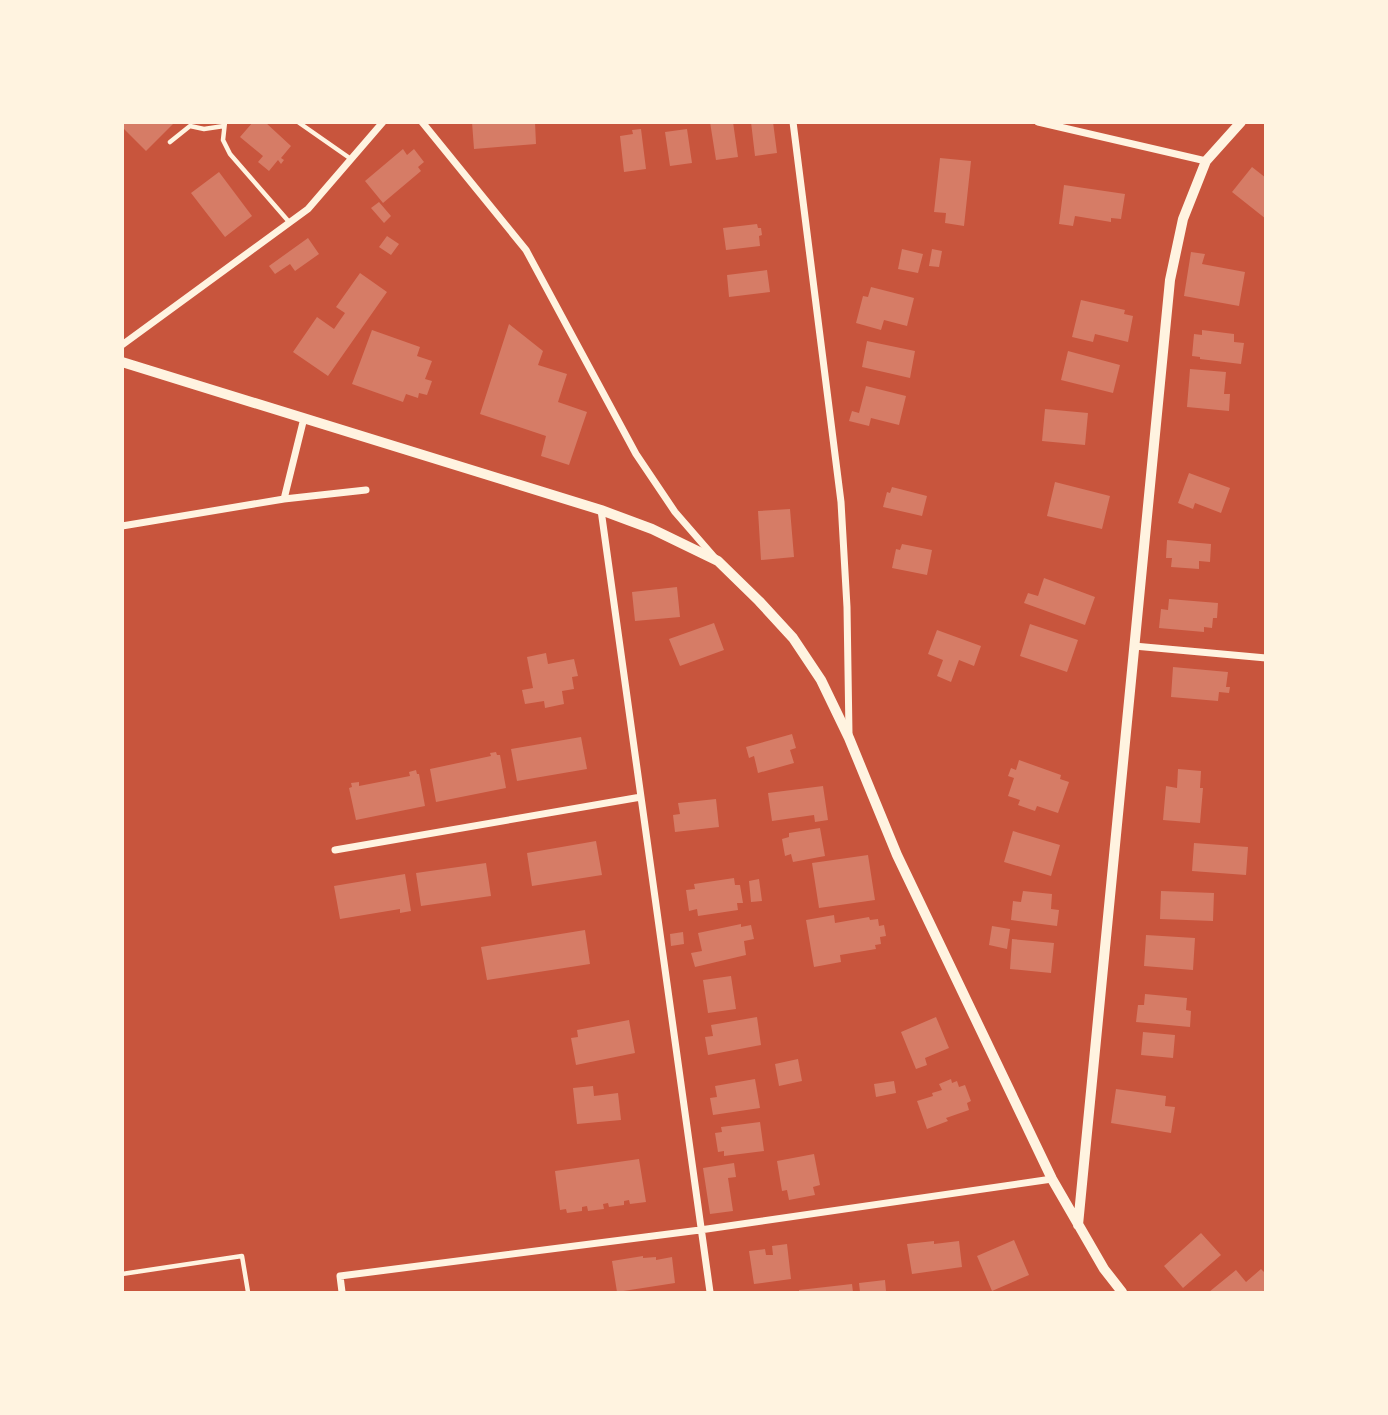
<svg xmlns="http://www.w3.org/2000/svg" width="1388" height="1415" viewBox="0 0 1388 1415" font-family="'Space Grotesk',sans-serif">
  <rect width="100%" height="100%" fill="#c8553d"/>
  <path fill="#d67c66" d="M122,122H175L146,151L122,127Z
    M253,122H265L291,146L281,158L284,160L281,164L278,160L269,171L258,162L263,156L240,137Z
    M472,122H535L536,144L474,149Z
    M710,122H733L738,157L716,160Z
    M751,122H773L777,153L755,156Z
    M641,129L646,169L624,172L620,136L633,134L632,130Z
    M687,129L692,163L670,166L665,132Z
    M403,149L407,155L414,149L424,162L418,167L421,171L383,203L365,181Z
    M940,158L971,161L964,226L945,223L946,213L934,212Z
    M1252,167L1266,178V219L1232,192Z
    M219,172L252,216L225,237L191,193Z
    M1064,185L1125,194L1121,219L1111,218V222L1075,216L1073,226L1059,224Z
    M379,202L391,216L384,223L371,208Z
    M757,224L758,228H761L762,235L759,236L760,246L726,250L723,228Z
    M387,236L399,244L391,255L379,247Z
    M308,238L319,254L295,271L290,264L275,274L269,266Z
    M902,249L923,254L918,273L898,269Z
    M932,249L942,251L939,267L929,266Z
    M1191,252L1205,254L1202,264L1245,272L1239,306L1184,296Z
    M767,270L770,292L729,297L727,275Z
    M360,273L387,292L328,376L293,352L317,317L334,329L345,313L336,307Z
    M871,287L914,298L907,326L884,320L881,330L856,323L863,296L868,297Z
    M1081,300L1125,310L1124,314L1133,316L1128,342L1095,334L1093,342L1072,337Z
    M509,324L543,351L538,365L567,374L558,402L587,412L569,465L541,456L546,436L480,414Z
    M372,330L420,347L417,356L432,361L425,379L432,381L427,395L419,393L418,398L406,394L403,402L352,384Z
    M1202,330L1234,334V342L1244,343L1241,364L1200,359V357L1192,356L1194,334L1202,335Z
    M867,341L915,351L910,378L862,367Z
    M1068,351L1120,365L1113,393L1061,380Z
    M1190,369L1226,372L1224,394H1230L1229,411L1187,407Z
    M866,386L906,396L899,425L871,418L869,426L849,421L852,411L859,413Z
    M1045,409L1088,413L1085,445L1042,441Z
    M1189,473L1230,488L1221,513L1195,503L1193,509L1178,503Z
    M1055,482L1110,496L1102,529L1047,516Z
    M892,487L927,496L922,516L883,507L887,492L890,493Z
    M790,509L794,557L761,560L758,511Z
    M1167,540L1211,544L1210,562L1199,561V569L1171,567L1172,558H1166Z
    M902,544L932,550L927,575L892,568L896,549L900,550Z
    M1044,578L1095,597L1085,625L1024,603L1028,593L1038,596Z
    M677,587L680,617L635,621L632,592Z
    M1169,599L1218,603L1217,618H1213L1212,628L1204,627V632L1159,628L1161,609L1168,610Z
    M714,623L724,650L680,666L669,639Z
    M1030,624L1078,640L1067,672L1020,656Z
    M937,630L981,646L974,666L959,660L951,682L937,676L943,660L928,654Z
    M546,653L548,664L574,659L578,676L572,677L574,689L562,691L564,704L545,708L544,701L525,704L522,690L533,688L527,657Z
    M1173,667L1228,672L1226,687H1230L1229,693L1219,692L1218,701L1171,697Z
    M792,734L796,748L790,750L794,763L758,773L754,756L749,758L746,747Z
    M581,737L587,769L517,781L511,749Z
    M496,752L497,755H500L506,788L436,802L430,769L491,756L490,753Z
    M1019,760L1061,775L1060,779L1069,782L1058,813L1037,806L1035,811L1018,805L1020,800L1008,796L1014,778L1008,776L1011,768L1016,770Z
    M1178,769L1201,771L1200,788H1203L1200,823L1163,820L1166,786L1177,788Z
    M416,770L417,774H419L425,806L356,820L349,788L352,787L351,783L359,782V786L410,776L409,772Z
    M823,786L828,820L815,822L814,815L772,821L768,793Z
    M716,799L719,827L675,832L673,815L680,814L678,803Z
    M820,828L825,856L793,862L791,854L785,856L782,839L789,837V833Z
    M1013,831L1060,845L1051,876L1004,862Z
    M596,841L602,875L532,886L527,853Z
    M1194,843L1248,847L1246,875L1192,871Z
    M868,855L875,900L819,908L812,863Z
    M486,863L491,896L421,906L416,873Z
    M405,874L411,911L400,913V909L340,919L334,886Z
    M734,878L735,885H740L743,903H737L738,910L698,916L697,909L689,911L686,890L695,889L694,884Z
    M759,879L762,901L751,902L749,881Z
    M1023,891L1052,894L1051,909L1059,910L1057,926L1011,920L1013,901L1021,902Z
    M1161,891L1214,893L1213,921L1160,919Z
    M834,915L835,923L869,917L870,920L878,919L879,926L884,925L886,936L880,937L881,944L875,945L876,949L840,955L841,962L814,967L806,920Z
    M741,924V927L751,925L754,939L744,941L746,955L695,967L691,953L702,951L698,933Z
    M992,926L1010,929L1007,949L989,945Z
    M585,930L590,964L487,980L481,947Z
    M683,932L684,944L671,946L670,934Z
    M1146,935L1195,938L1193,970L1144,966Z
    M1012,939L1054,943L1051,973L1010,969Z
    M731,976L736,1009L708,1013L703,980Z
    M1145,994L1187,998L1186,1010L1191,1011L1190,1027L1136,1022L1138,1005H1144Z
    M757,1017L761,1045L708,1055L705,1037L713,1036L711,1025Z
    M936,1017L949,1048L925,1058L927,1065L916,1069L901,1032Z
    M629,1020L635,1053L576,1065L571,1038L578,1037L577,1030Z
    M1143,1032L1175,1035L1173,1058L1141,1055Z
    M798,1059L802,1081L779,1086L775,1064Z
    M755,1079L760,1108L713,1115L710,1098L717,1097L715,1086Z
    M951,1079L952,1083L957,1081L959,1087L965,1085L971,1101L967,1103L969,1110L946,1118L948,1121L927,1129L917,1101L933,1096L932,1093L942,1090L939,1084Z
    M894,1081L896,1093L876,1097L874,1084Z
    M593,1086L594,1096L618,1093L621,1120L577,1124L573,1088Z
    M1116,1089L1166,1096L1165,1106L1175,1107L1171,1133L1111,1123Z
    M760,1122L764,1151L724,1156V1151L718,1152L715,1133L722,1132L721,1127Z
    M814,1154L820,1185L813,1187L815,1195L789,1200L787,1190L782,1191L777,1161Z
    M639,1159L646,1202L630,1204L629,1200L624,1201V1205L609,1207L608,1203L603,1204L604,1209L588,1211L587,1206L582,1207V1211L567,1213L566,1209L560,1210L555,1171Z
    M734,1163L736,1177L728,1178L733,1211L710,1214L703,1168Z
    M1201,1233L1221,1255L1183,1288L1164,1266Z
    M1014,1240L1029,1275L992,1291L977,1256Z
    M934,1241V1244L959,1241L962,1267L912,1274L907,1244Z
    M787,1244L791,1279L754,1284L749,1251L765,1249L766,1255H773L772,1246Z
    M643,1256V1258L656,1257V1260L672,1257L675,1283L617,1292L612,1261Z
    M1261,1269L1266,1274V1292H1209L1236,1270L1246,1282Z
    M885,1280L886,1291L860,1292L859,1283Z
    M852,1284L853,1292H799V1290Z"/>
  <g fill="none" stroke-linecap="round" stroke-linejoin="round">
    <path stroke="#fff3e0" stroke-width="4.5" d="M225,122L223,140L230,154L290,223
      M298,122L351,159
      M170,142L190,126L204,129L224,126
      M122,1274L242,1256L248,1292"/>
    <path stroke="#fff3e0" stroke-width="7" d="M422,122L526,250L636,454L675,512L715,558
      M793,122L841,502L847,607L849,734
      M1038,122L1206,161
      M122,345L308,209L383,122
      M284,499L366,490
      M601,510L710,1292
      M122,526L284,499L304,418
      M1134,646L1266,658
      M335,850L641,797
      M342,1292L340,1276L700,1230L1052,1179"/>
    <path stroke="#fff3e0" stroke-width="10" d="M122,362L601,510L652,529L718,561L759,601L793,638L821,680L849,738L897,855L1052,1179L1104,1269L1122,1292
      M1078,1225L1170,280L1183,219L1206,161L1241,122"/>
  </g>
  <rect width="1388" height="1415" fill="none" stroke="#fff3e0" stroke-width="248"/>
</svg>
